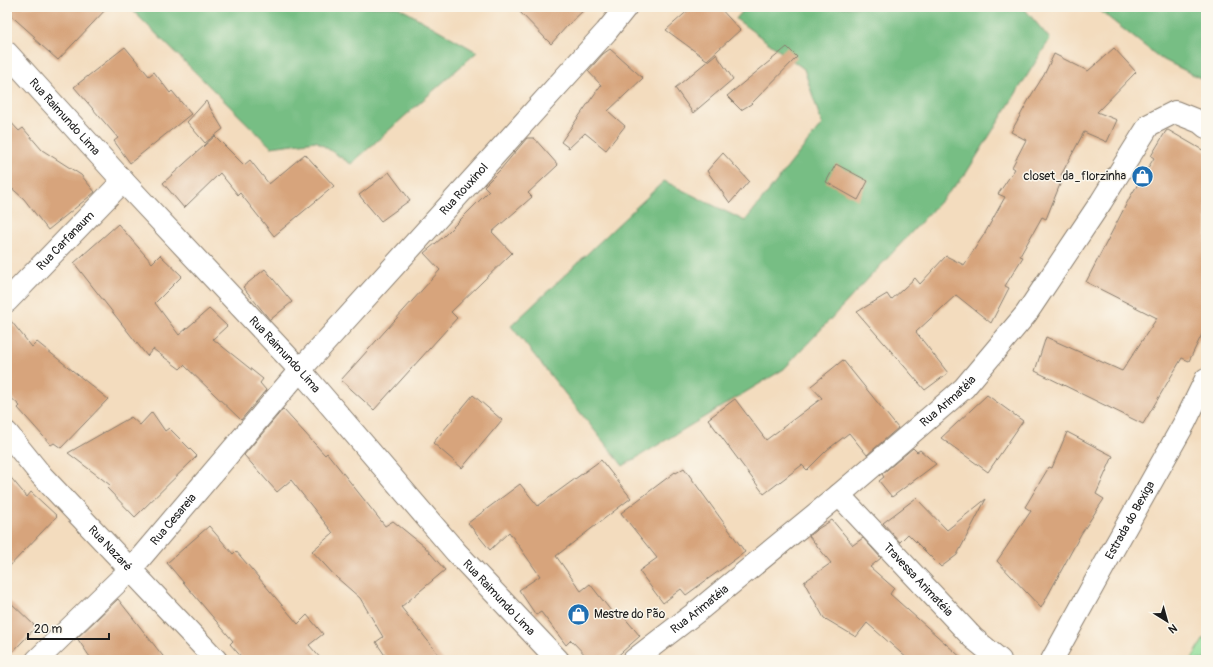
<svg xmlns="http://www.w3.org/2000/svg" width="1213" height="667" viewBox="0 0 1213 667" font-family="Pangolin,sans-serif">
  <rect width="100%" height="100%" fill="#fbf7ec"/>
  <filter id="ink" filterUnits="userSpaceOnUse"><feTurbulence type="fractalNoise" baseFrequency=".025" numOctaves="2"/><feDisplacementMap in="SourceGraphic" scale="8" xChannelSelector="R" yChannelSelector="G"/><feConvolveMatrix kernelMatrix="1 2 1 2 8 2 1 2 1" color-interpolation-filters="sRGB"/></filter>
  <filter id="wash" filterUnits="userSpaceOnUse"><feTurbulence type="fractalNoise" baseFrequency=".012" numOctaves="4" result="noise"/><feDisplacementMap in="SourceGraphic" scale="16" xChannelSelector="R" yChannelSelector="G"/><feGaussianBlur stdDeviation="0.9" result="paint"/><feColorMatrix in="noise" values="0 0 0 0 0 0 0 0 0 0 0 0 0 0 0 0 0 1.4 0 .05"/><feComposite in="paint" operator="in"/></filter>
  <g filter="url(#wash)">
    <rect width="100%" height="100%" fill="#f3dcbe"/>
    <path fill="#94df9c" stroke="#587e5c" d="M1206,635V660H1191Z"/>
    <path fill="#77be84" stroke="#4a6d50" d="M129,7H398L477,52L351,164L316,141L271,147Z
      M746,7H1023L1050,39L965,175L784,369L623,466L511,326L664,181L745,221L822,124L804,69L736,19Z
      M1095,7H1206V81L1160,58Z"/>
    <g id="blocks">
      <path fill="#d7a47c" d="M7,7H108L58,60L33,38L35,37L7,12Z
        M515,7H587L567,26L551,44Z
        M692,7H719L740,30L707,60L666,30Z
        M125,47L149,76L154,72L170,93L172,91L191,114L130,163L114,141L118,138L74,87Z
        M787,47L797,57L751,104L741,110L727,96Z
        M1114,48L1136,72L1097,112L1117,120L1107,142L1084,132L1061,175L1063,177L1046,219L1042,217L1020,256L1023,257L1005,286L1009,288L991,323L956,295L916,332L948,373L925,390L857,312L887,294L891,300L915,278L920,284L946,256L964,265L985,233L1005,197L998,194L1015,169L1012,167L1026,140L1011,132L1032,94L1044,75L1054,54L1088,71Z
        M610,49L643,78L608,111L625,126L606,150L585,133L569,148L561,142L601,85L588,71L603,54Z
        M716,54L733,79L693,113L675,88Z
        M206,101L223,129L205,143L187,122Z
        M7,118L19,131L23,128L42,150L81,175L95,192L48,230L24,199L7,184Z
        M1168,130L1206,152V326L1189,361L1182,358L1143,424L1035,371L1046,337L1122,371L1157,318L1086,282L1130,197L1154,158L1151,156L1166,131Z
        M215,136L244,165L250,160L269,184L305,154L334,186L274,236L240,193L238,195L220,173L184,208L163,183Z
        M527,138H534L558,165L528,193L532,197L492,232L512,253L451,312L457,318L374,410L341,380L440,270L424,253L442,238L489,191L484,186L500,170Z
        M723,153L749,181L730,203L707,171Z
        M836,164L868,181L858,200L826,182Z
        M389,172L410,200L381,221L359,195Z
        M118,224L152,263L160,255L182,276L155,303L179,335L209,309L227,326L213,339L263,379L260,383L266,390L241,420L184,365L180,369L153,349L147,356L74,263Z
        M265,269L292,302L270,320L243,287Z
        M7,316L32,347L37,342L108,399L61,448L54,443L51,445L18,408L20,406L7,394Z
        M843,360L898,428L867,455L849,433L827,450L807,470L802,465L764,494L708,419L735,399L766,440L822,398L811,386Z
        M473,395L502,420L462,468L433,443Z
        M987,395L1023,421L988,472L941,438Z
        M283,409L325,455L327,453L385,526L393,521L424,546L445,570L401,607L443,660H388L376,642L383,637L360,598L336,577L312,551L333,533L291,480L277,492L244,455Z
        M152,412L165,431L169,428L197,456L135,517L107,488L110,485L68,453L131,417L140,425Z
        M1067,432L1113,456L1096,494L1104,499L1081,534L1041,608L997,561L1031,511L1025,507L1049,467L1052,468Z
        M913,448L917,452L920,450L936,464L892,497L879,481L884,477L882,474Z
        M601,460L631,498L556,556L581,591L590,584L615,616H623L640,636L613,660H590L571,640L566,645L541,612L536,615L519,590L540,576L509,532L490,550L468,523L520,484L538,506Z
        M684,468L745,552L686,595L681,589L663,603L639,571L657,558L621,513L675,472L676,473Z
        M7,473L27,497L31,492L57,516L7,569Z
        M916,498L947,530L986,499L957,555L941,567L908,534L900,542L883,523Z
        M832,520L853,545L863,538L881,558L870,567L894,588L890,594L964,660H909L867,623L856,637L824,618L804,582L831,563L809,536L816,530Z
        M209,526L233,554L236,551L298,624L307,615L323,634L309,645L322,660H244L230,644L233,641L167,563Z
        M7,599L36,627L7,658Z
        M118,599L144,632L166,660H92L77,638Z"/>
    </g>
  </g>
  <g filter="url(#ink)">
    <use href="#blocks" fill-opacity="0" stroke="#887c6d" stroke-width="1"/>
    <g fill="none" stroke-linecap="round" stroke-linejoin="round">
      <defs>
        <g id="street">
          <path id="s1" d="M7,53L123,181L300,370L456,552L558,660"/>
          <path id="s2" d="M7,301L123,181"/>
          <path id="s3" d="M839,495L973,638L1000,660"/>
          <path id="s4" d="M37,660L131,569L300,370L606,32L626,7"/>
          <path id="s5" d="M634,660L699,610L839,495L964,388L1026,314L1101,202L1149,125L1175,112L1200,122L1206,127"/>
        </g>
        <g id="secondary">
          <path id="s6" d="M7,433L41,475L216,660"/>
          <path id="s7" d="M1052,660L1105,564L1185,422L1206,379"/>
        </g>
      </defs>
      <use href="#street" stroke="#887c6d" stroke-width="24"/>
      <use href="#secondary" stroke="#887c6d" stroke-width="24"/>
      <use href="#street" stroke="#fff" stroke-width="22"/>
      <use href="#secondary" stroke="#fff" stroke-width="22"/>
    </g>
  </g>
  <defs>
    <symbol id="shop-disc" viewBox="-11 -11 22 22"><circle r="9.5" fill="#1f6fb2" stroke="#fbf7ec"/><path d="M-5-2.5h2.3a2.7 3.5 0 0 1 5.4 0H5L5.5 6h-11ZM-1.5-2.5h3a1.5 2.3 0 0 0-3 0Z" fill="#fff"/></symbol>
  </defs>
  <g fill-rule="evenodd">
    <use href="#shop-disc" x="1130" y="164" width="25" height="25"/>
    <use href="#shop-disc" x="566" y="602" width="25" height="25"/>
  </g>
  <g text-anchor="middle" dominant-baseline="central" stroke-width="3" stroke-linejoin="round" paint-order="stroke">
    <g font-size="12" fill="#1c1c1c" stroke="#fbf7ec">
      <text stroke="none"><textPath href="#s1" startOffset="86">Rua Raimundo Lima</textPath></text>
      <text stroke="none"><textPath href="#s4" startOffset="636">Rua Rouxinol</textPath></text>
      <text stroke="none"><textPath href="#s2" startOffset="84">Rua Carfanaum</textPath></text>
      <text stroke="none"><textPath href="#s1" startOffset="410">Rua Raimundo Lima</textPath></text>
      <text stroke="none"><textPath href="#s5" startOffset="407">Rua Arimatéia</textPath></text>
      <text stroke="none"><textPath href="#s4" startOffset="196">Rua Cesareia</textPath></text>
      <text stroke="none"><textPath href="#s7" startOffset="160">Estrada do Bexiga</textPath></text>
      <text stroke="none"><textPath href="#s6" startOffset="155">Rua Nazaré</textPath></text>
      <text stroke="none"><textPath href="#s3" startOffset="116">Travessa Arimatéia</textPath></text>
      <text stroke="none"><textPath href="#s1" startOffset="734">Rua Raimundo Lima</textPath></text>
      <text stroke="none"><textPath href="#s5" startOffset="83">Rua Arimatéia</textPath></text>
    </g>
    <g font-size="12" fill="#1c1c1c" stroke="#fbf7ec" text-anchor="end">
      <text x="1126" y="176">closet_da_florzinha</text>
      <text x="594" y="614" text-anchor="start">Mestre do Pão</text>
    </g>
  </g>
  <rect width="1213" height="667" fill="none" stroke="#fbf7ec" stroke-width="24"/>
  <g transform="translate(1167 621) rotate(143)" stroke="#fbf7ec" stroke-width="3" paint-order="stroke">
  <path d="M0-3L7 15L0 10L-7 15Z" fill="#1c1c1c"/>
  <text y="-6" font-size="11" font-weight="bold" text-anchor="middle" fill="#1c1c1c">N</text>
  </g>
  <path d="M28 633v6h81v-6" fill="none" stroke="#1c1c1c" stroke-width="2"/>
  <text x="34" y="633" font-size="12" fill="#1c1c1c" stroke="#fbf7ec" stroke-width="3" paint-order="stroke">20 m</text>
</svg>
